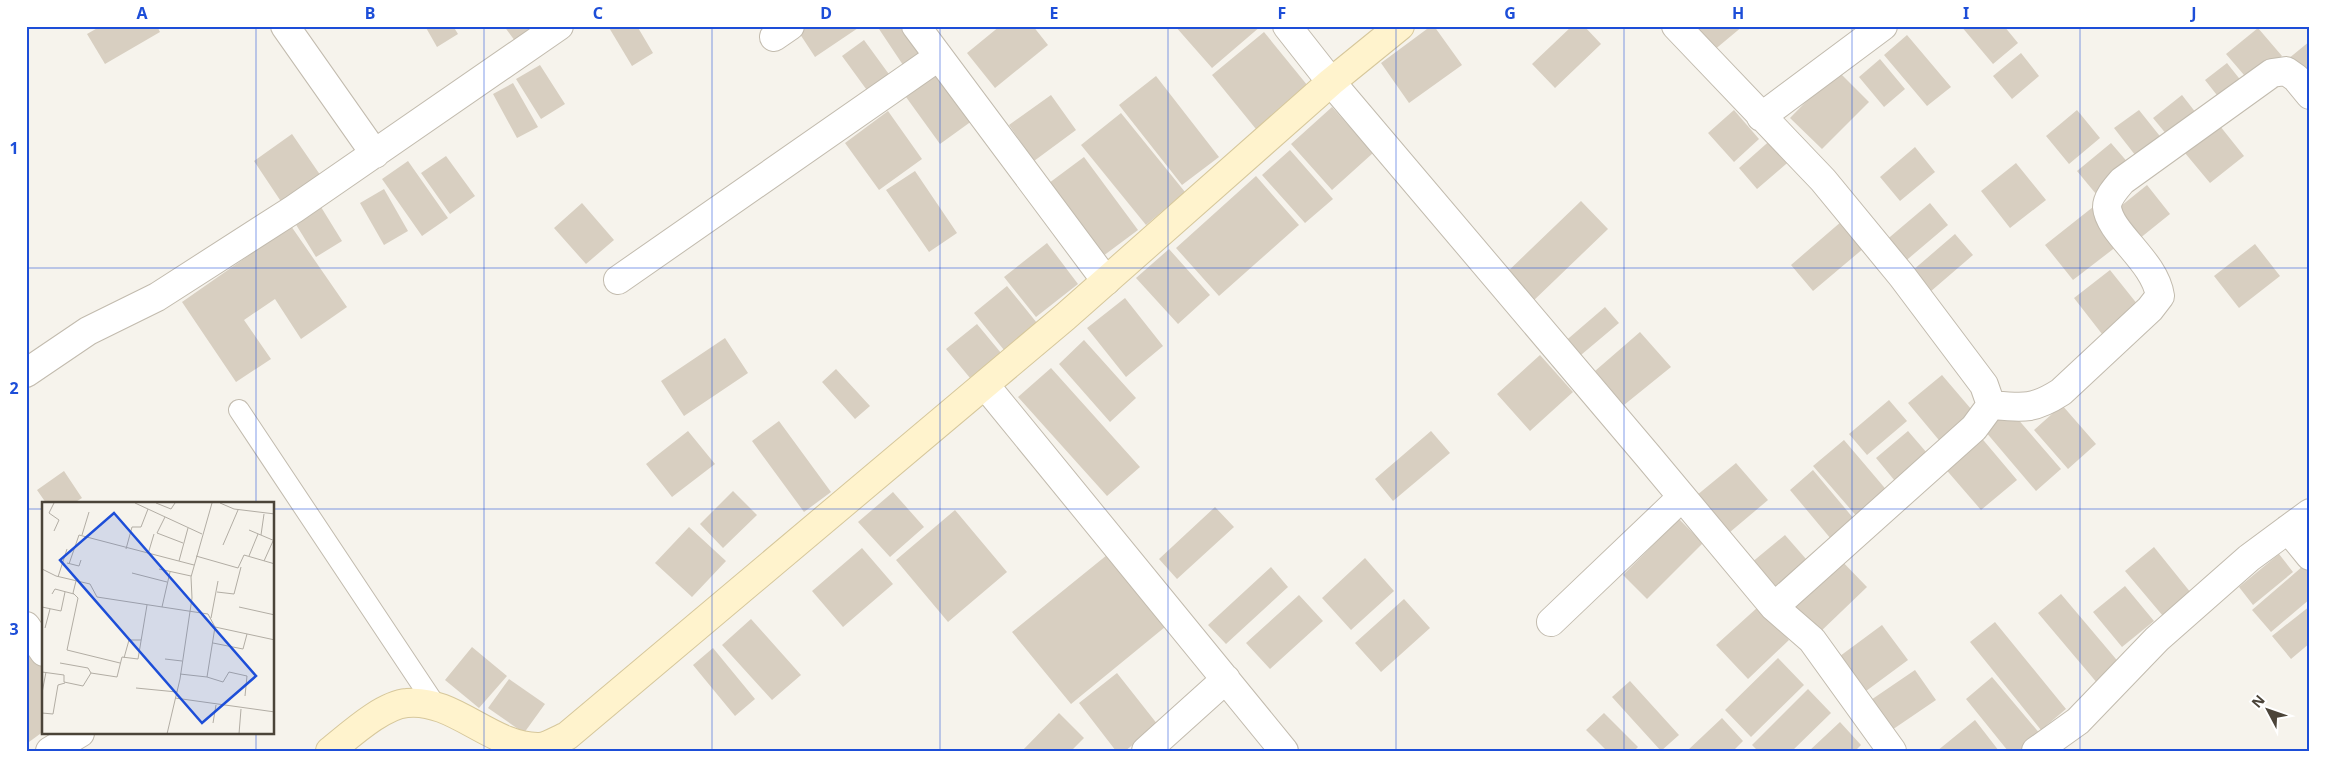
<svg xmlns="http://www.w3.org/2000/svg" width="2336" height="777" viewBox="0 0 2336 777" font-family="'Noto Sans',sans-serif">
  <rect width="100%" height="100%" fill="#f6f3ec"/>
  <path fill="#d8cfc1" d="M101,26H157L160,32L105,64L87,34Z
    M425,26H453L458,34L437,47Z
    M504,26H544L518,45Z
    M608,26H637L653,53L632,66Z
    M798,26H861L815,57L796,28Z
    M877,26H908L926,54L905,68Z
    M1000,26H1033L1048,45L995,88L967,53Z
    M1175,26H1261L1212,68Z
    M1431,26H1434L1462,65L1409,103L1381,63Z
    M1572,26H1584L1601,44L1555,88L1532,64Z
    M1692,26H1743L1713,51Z
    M1961,26H2004L2018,43L1993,64Z
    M2258,28L2282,56L2250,82L2226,54Z
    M1264,32L1312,91L1260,134L1212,75Z
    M1907,35L1951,87L1927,106L1884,55Z
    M864,40L891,77L869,93L842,56Z
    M2310,41V83L2288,59Z
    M2021,53L2039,76L2012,99L1993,76Z
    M1880,59L1905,89L1884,107L1859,77Z
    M2227,63L2246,87L2224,104L2205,80Z
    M540,65L565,104L541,119L516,79Z
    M942,70L976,118L940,144L906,97Z
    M1837,70L1869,102L1822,149L1790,118Z
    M1156,76L1219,157L1182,185L1119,105Z
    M513,83L538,127L517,138L493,94Z
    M1051,95L1076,130L1034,161L1009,125Z
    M2182,95L2200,118L2172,141L2153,118Z
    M1332,107L1373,153L1332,190L1291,144Z
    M1734,110L1759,139L1734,162L1708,133Z
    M2077,110L2100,138L2069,164L2046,136Z
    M2139,110L2163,140L2139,160L2114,128Z
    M888,111L922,159L879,190L845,143Z
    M1121,113L1185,192L1146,225L1081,145Z
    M2220,126L2244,156L2210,183L2185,153Z
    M292,134L323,179L284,206L254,161Z
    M1774,137L1793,158L1757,189L1739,168Z
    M2111,143L2130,165L2096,194L2077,171Z
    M1915,147L1935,172L1900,201L1880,177Z
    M1290,150L1333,199L1305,223L1262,175Z
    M446,156L475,196L450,214L421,173Z
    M1084,157L1138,230L1095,262L1041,189Z
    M408,161L448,218L422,236L382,179Z
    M2016,163L2046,200L2010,228L1981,191Z
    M915,171L957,233L929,252L886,190Z
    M1256,176L1299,225L1219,296L1176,248Z
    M2147,185L2170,214L2139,239L2116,210Z
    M384,189L408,231L384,245L360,203Z
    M1581,201L1608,229L1530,304L1503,276Z
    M582,203L614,240L586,264L554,228Z
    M1930,203L1948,225L1902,264L1884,242Z
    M321,207L342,241L316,257L295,223Z
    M2093,207L2121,243L2073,280L2045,245Z
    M1842,221L1864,248L1813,291L1791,265Z
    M291,226L347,307L301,339L275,299L244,320L271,359L236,382L182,302Z
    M1955,234L1973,255L1930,292L1912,271Z
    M1047,243L1078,284L1036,317L1004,277Z
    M2255,244L2280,276L2239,308L2214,276Z
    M1169,249L1210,295L1178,324L1136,278Z
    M2110,270L2138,305L2102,334L2074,298Z
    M1007,286L1037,323L1004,350L974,313Z
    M1125,298L1163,346L1126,377L1087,328Z
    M1605,307L1619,323L1575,360L1562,344Z
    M977,324L1001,353L970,378L946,349Z
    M1640,332L1671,367L1624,405L1595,371Z
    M725,338L748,373L684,416L661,381Z
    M1084,340L1136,398L1110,422L1059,364Z
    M1540,355L1573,392L1530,431L1497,394Z
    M1051,368L1140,467L1107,496L1018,397Z
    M836,369L870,406L855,419L822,382Z
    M1942,375L1977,416L1943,445L1908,403Z
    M1889,400L1907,421L1867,455L1849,434Z
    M2062,405L2096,444L2068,469L2034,430Z
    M2010,410L2061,469L2036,491L1985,431Z
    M779,421L831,492L804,512L752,441Z
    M688,431L715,464L672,497L646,464Z
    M1431,431L1450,453L1393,501L1375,479Z
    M1908,431L1927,453L1895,481L1876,458Z
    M1979,435L2017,480L1981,510L1943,466Z
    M1844,440L1889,493L1859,519L1813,466Z
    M1736,463L1768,500L1723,538L1691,500Z
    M1813,470L1859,525L1836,545L1790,490Z
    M64,471L82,498L74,503H46L37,490Z
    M733,491L757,515L723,548L700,524Z
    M893,492L924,527L890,557L858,522Z
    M1215,507L1234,527L1177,579L1159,559Z
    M955,510L1007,572L948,622L896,560Z
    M1679,519L1703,543L1647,599L1623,575Z
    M689,527L726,561L692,597L655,563Z
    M1785,535L1813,567L1779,596L1751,563Z
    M2154,547L2191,593L2163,616L2125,571Z
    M862,548L893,584L843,627L812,591Z
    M1835,554L1867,587L1817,635L1784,602Z
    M2279,554L2293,572L2253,605L2239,587Z
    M1107,555L1165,627L1071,704L1012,632Z
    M1365,558L1394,591L1351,630L1322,598Z
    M2303,566L2310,574V599L2271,632L2252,610Z
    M1271,567L1288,587L1226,644L1208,625Z
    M2125,586L2154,621L2122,647L2093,612Z
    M2061,594L2121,665L2098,684L2038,613Z
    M1299,595L1323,621L1270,669L1246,643Z
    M1404,599L1430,628L1381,672L1355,643Z
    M2310,606V643L2291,659L2272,636Z
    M1758,607L1789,640L1748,679L1716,645Z
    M751,619L801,675L772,700L722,645Z
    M1995,622L2066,709L2041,730L1970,642Z
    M1882,625L1908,660L1862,694L1836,659Z
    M26,642L44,667V731L29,742L26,738Z
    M472,647L507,676L479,708L445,680Z
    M713,648L755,699L735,716L693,665Z
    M1778,658L1804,685L1751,737L1725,710Z
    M1915,670L1936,700L1886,734L1865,704Z
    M1117,673L1158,725L1125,751H1116L1079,703Z
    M1992,677L2041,735L2021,751H2008L1966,699Z
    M509,679L545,704L524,733L488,708Z
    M1630,681L1679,735L1661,751L1612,697Z
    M1808,689L1831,713L1792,751H1758L1752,745Z
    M1059,713L1084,738L1071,751H1022Z
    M1604,713L1638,747L1634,751H1607L1586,730Z
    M1722,718L1743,741L1733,751H1687Z
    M1975,720L1999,751H1937Z
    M1840,722L1861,745L1855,751H1809Z"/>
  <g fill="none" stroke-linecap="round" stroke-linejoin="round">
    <defs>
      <path id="lane" d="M239,410L436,706"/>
      <path id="street" d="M285,26L375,154
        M916,26L1106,281
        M1287,26L1331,82L1648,456L1774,607L1812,640L1892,751
        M1676,26L1823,180L1902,276L1984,385L1991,405L1974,428L1774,607
        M774,37L790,26
        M1761,117L1883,26
        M618,280L938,57
        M26,373L88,331L157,297L294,209L559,26
        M985,385L1284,751
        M1991,405C2023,408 2033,410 2061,392L2150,309L2160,296C2155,261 2109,233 2107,207C2107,198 2116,188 2122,181L2272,73L2286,71L2296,78L2310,95
        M2288,529L2310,556
        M1551,622L1682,497
        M26,626L44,652
        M50,751L80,733
        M1146,751L1226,679
        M2036,751L2078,721L2157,639L2249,558L2310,513"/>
      <path id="secondary" d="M330,751C349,736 382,705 407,703C454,698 492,748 539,747C547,747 559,739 567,736L1065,317L1331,82L1400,26"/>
    </defs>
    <use href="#lane" stroke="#c2bbae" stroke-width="22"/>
    <use href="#street" stroke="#c2bbae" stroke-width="30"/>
    <use href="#secondary" stroke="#d6c79b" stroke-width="30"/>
    <use href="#lane" stroke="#fff" stroke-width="20"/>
    <use href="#street" stroke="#fff" stroke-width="28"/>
    <use href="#secondary" stroke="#fff3cd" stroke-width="28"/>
  </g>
  <path fill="none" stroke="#1d4ed8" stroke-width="1" stroke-opacity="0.55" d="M256,26V503M484,26V751M712,26V751M940,26V751M1168,26V751M1396,26V751M1624,26V751M1852,26V751M2080,26V751M26,268H2310M26,509H44M274,509H2310M256,733V751"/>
  <g transform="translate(42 502)">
    <rect width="232" height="232" fill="#f6f3ec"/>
    <path fill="none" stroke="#b2ada4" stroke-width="1" d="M12,1L7,11L17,18L12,29M93,1L160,32M114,1L129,7L133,1M178,1L192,7L233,12M123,15L115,31L141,41M207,28L233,39M40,33L47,10M219,33L222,12M181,43L196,8M84,47L90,25H99L106,7M106,52L112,32M154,54L196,66L202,53L233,62M207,54L216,32M137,59L146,26M222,59L231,39M25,61L37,64L39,58M27,62L37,33L152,63M0,67L14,74L48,82L55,95L166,112L173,125L233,138M117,67L149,74M90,71L125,80M16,75L25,47M34,79L31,91L36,96L25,148L78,161M175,90L192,92L199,65M10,92L13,87L32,92M0,105L19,109L23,90M120,105L128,70M197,105L233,113M169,116L176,79M3,126L8,107M171,141L201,147L205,132M82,156L87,138H99M123,157L140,159M18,161L46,166L49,171M0,170L22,173V180L41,184L49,171L75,175L80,155L96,157L105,103M138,172L165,175L173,125M165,175L181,180L187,170L205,174L203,194M94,186L135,190M0,191L4,170M133,196L233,210M0,211L11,212L16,183L23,181M171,221L174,203M125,232L138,177L150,96L149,75L170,1M197,232L199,207"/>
    <path fill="#1d4ed8" fill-opacity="0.15" stroke="#1d4ed8" stroke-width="2.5" d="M72,11L214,174L160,221L18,58Z"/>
    <rect width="232" height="232" fill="none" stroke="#4b4439" stroke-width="2.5"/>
  </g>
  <rect width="2336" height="777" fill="none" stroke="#ffffff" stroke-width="55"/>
  <g transform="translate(2268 710) rotate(311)" stroke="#ffffff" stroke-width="4" paint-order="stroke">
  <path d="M0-4L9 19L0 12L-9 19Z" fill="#4b4439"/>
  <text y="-8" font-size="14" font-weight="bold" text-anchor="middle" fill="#4b4439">N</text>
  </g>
  <rect x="28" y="28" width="2280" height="722" fill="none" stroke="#1d4ed8" stroke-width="2"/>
  <g font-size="16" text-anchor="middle" font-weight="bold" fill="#1d4ed8">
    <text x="142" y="19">A</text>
    <text x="370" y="19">B</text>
    <text x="598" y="19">C</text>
    <text x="826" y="19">D</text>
    <text x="1054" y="19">E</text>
    <text x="1282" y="19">F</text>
    <text x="1510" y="19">G</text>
    <text x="1738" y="19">H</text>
    <text x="1966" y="19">I</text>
    <text x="2194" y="19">J</text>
    <text x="14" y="154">1</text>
    <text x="14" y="394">2</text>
    <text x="14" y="635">3</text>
  </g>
</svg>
